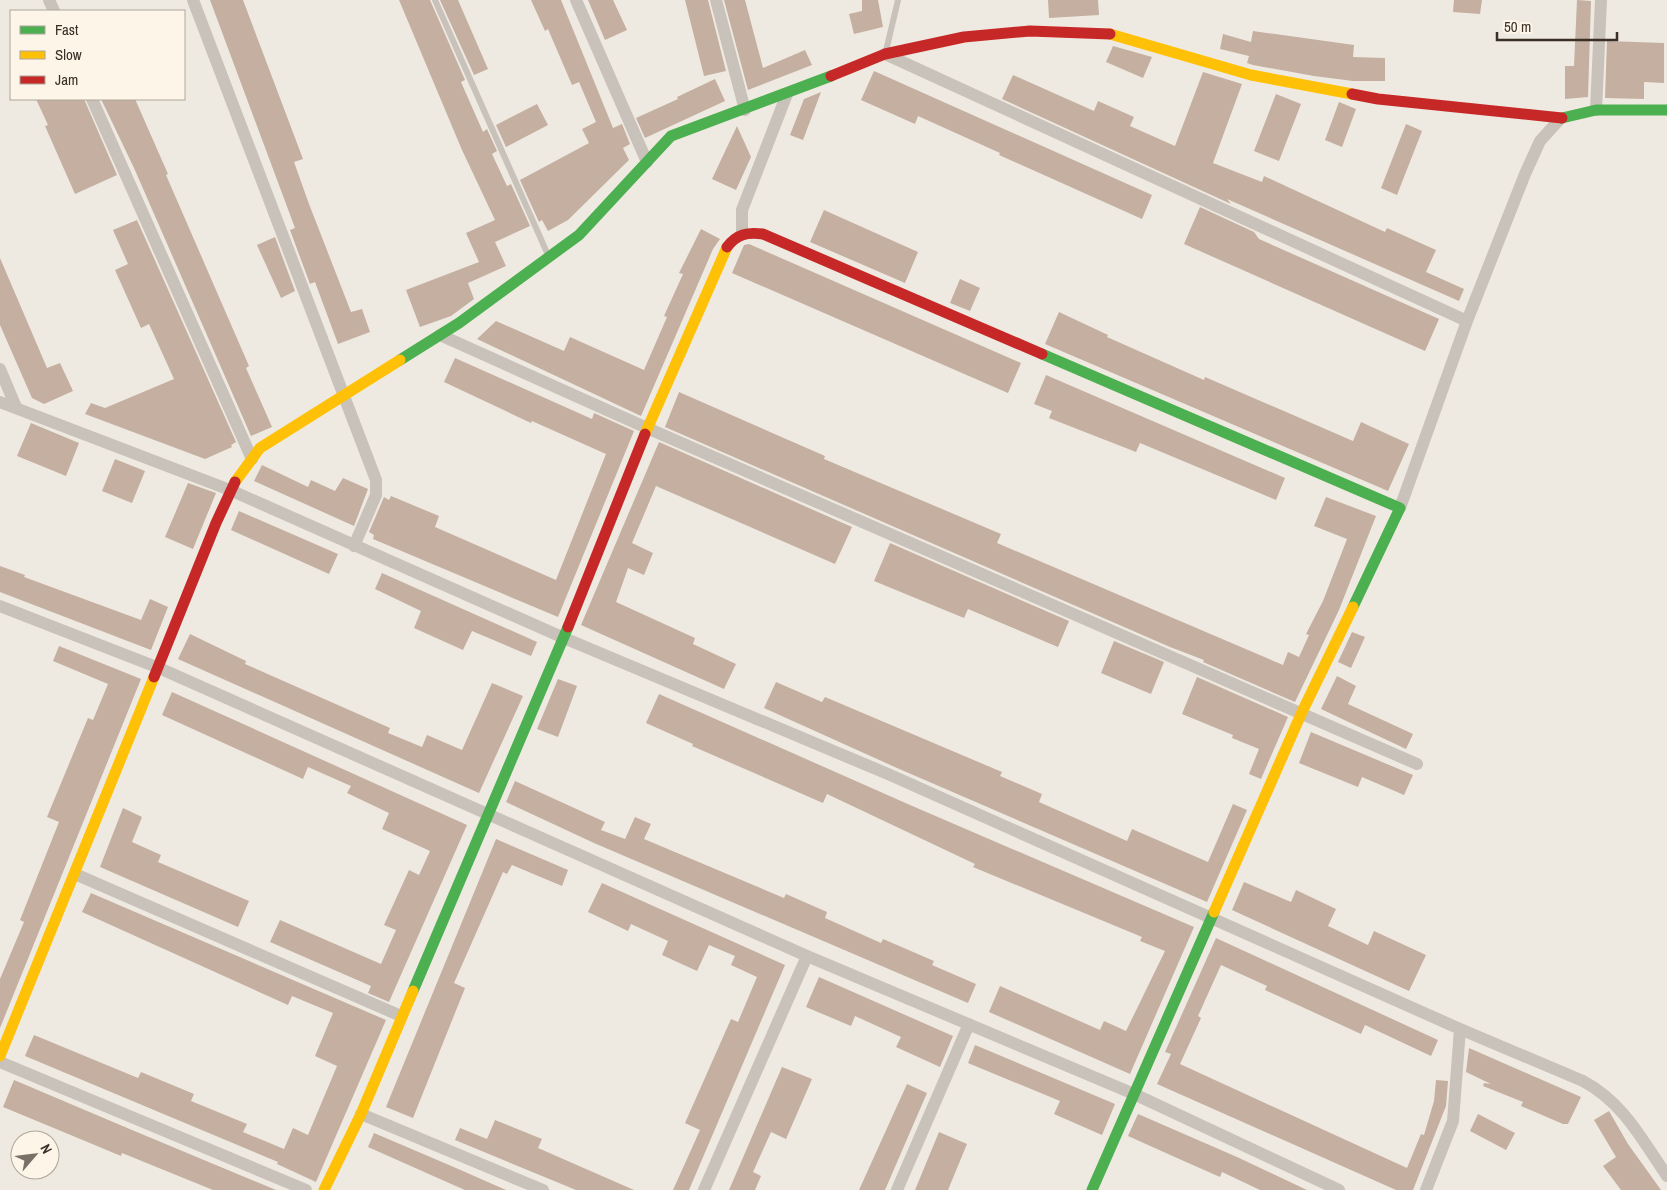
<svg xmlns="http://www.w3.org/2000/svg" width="1667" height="1190" font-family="'Archivo Narrow',sans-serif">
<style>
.building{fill:#c4afa1}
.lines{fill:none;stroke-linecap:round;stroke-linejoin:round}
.lane{stroke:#c8c2ba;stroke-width:6}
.street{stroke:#c8c2ba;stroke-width:12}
.fast{stroke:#4caf50;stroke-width:11}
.slow{stroke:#ffc107;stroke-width:11}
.jam{stroke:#c62828;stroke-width:11}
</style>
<rect width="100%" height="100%" fill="#efeae1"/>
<path class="building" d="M 210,0 L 243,0 L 303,159 L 294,162 L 309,204 L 351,312 L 362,309 L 370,332 L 338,344 L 315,282 L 310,284 L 290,230 L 295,228 Z
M 399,0 L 430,0 L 465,80 L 461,82 L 483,132 L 487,129 L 497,151 L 492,154 L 507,186 L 511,184 L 530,226 L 495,242 L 506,266 L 468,283 L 474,299 L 451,316 L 420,327 L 406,290 L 479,262 L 466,233 L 495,220 L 462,150 Z
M 440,0 L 458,0 L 488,69 L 474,75 Z
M 531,0 L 561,0 L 613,128 L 622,124 L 630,144 L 623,148 L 629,160 L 568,220 L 548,231 L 542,220 L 539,222 L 520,180 L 589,143 L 582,129 L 596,122 L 579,82 L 572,85 L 548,29 L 545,31 Z
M 588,0 L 613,0 L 627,30 L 605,40 Z
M 685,0 L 708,0 L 726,71 L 704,76 Z
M 724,0 L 745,0 L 763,68 L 805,50 L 812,65 L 748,90 Z
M 862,0 L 878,0 L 883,27 L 854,34 L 849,14 L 862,11 Z
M 1048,0 L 1098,0 L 1099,15 L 1049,18 Z
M 1454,0 L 1482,0 L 1480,14 L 1453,12 Z
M 1577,0 L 1591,1 L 1588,97 L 1565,99 L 1565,66 L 1574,66 Z
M 1253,31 L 1354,45 L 1353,57 L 1385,58 L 1385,81 L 1353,81 L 1314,76 L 1253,65 L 1247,63 L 1249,56 L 1220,49 L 1223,34 L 1251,42 Z
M 1607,41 L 1664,43 L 1664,83 L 1644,82 L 1644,99 L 1605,98 Z
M 1113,46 L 1152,57 L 1143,78 L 1106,62 Z
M 874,71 L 1152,195 L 1142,219 L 999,155 L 1000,153 L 918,116 L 915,124 L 861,100 Z
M 1203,72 L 1242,84 L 1213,163 L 1262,182 L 1264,176 L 1385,232 L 1387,228 L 1436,250 L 1426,272 L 1464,289 L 1459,301 L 1227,199 L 1231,204 L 1002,99 L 1013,75 L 1094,111 L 1098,101 L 1134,117 L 1130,126 L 1175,146 Z
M 715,79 L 725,101 L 645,138 L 636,118 L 678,99 L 677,97 Z
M 821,92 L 803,140 L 790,135 L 804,99 Z
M 1276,94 L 1301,104 L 1279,161 L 1254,151 Z
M 36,99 L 84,99 L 117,175 L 75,194 L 45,126 L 48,125 Z
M 101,99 L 135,99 L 168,174 L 166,175 L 249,366 L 246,368 L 272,427 L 251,436 L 134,168 Z
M 1339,102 L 1356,109 L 1342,147 L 1325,140 Z
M 537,104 L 548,125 L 506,147 L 496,125 Z
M 1406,124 L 1422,131 L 1397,195 L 1381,188 Z
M 737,126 L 751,157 L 736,190 L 712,179 Z
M 1200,207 L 1254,232 L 1259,239 L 1439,319 L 1425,351 L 1184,244 Z
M 824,210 L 918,252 L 905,283 L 810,242 Z
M 137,220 L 236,442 L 231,445 L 232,447 L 205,459 L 85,414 L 91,403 L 105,408 L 174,379 L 149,324 L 141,328 L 115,270 L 128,264 L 113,230 Z
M 701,229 L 720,239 L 713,249 L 641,416 L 477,339 L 496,321 L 564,351 L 570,337 L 644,370 L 667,317 L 664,316 L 683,274 L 679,273 Z
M 275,237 L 295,291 L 281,298 L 257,245 Z
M 749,244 L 1021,363 L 1008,393 L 732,273 L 744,245 Z
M 0,258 L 47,368 L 60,363 L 73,391 L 44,404 L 32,398 L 0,325 Z
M 960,279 L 980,288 L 970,311 L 950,303 Z
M 1059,312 L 1108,335 L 1107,337 L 1204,380 L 1205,377 L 1353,441 L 1361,422 L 1409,444 L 1388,491 L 1045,344 Z
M 455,358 L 592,419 L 594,413 L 634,431 L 558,617 L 373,539 L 374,535 L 369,532 L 384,497 L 389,500 L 391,496 L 439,516 L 435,527 L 556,580 L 606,454 L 532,421 L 531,423 L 444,382 Z
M 1046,375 L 1285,478 L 1276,500 L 1140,443 L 1136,452 L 1049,418 L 1052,411 L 1034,404 Z
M 679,392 L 825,456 L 824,459 L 1001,534 L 997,543 L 1283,665 L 1288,652 L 1299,657 L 1309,635 L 1306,634 L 1323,601 L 1347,539 L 1314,526 L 1326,497 L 1376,516 L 1339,610 L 1295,702 L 1203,662 L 1204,660 L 1170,647 L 665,427 Z
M 31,423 L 79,443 L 66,476 L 17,456 Z
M 659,442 L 852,527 L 835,564 L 656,486 L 632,543 L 653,553 L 644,575 L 628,568 L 616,602 L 695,638 L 693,644 L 736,664 L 724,689 L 581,625 Z
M 115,459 L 145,471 L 132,503 L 102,491 Z
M 262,465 L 308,487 L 311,480 L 335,491 L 343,478 L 368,489 L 354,526 L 254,481 Z
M 188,483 L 216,493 L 193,549 L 165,537 Z
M 239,511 L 338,554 L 329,574 L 231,530 Z
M 890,543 L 1069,621 L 1058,647 L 968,609 L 964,618 L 874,581 Z
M 0,566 L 25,575 L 24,577 L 141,620 L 150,599 L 168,607 L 151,650 L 0,592 Z
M 382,573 L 537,642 L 531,656 L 472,631 L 463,650 L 414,628 L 421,611 L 375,589 Z
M 1352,632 L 1365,637 L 1351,668 L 1338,662 Z
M 190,634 L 246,661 L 245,664 L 390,728 L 388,733 L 422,747 L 427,735 L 462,750 L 492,683 L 523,696 L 479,793 L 178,659 Z
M 1114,641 L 1164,662 L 1151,694 L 1101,673 Z
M 59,646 L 141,679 L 0,1028 L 0,979 L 24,922 L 20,920 L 59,822 L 47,817 L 88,718 L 93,720 L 108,684 L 53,661 Z
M 1337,676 L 1356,686 L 1348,704 L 1413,734 L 1406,749 L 1321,709 Z
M 1197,677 L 1288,717 L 1261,779 L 1249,774 L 1259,749 L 1232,738 L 1233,735 L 1182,714 Z
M 558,679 L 577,686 L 558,737 L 537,729 Z
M 776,682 L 822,702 L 825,697 L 1002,772 L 1000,776 L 1042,794 L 1039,802 L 1127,841 L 1132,829 L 1208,862 L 1233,804 L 1247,810 L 1207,902 L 897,768 L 764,708 Z
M 172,692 L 467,825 L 389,1002 L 368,993 L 371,986 L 270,942 L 280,920 L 381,964 L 396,930 L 384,925 L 409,870 L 419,875 L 430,851 L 382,829 L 389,813 L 347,793 L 351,786 L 308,767 L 303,779 L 162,715 Z
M 659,694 L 910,805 L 1194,927 L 1130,1074 L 989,1012 L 1000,986 L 1100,1030 L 1104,1021 L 1126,1031 L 1165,951 L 1140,941 L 1142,937 L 973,867 L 975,864 L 827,794 L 823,803 L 692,746 L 693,744 L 646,723 Z
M 1311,732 L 1413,775 L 1404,795 L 1362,777 L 1358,787 L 1299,763 Z
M 515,781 L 605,822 L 601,830 L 625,839 L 635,817 L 651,824 L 644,839 L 784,898 L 786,894 L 827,912 L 825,918 L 881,943 L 883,939 L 934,961 L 932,965 L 976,984 L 968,1003 L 594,843 L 506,802 Z
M 123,808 L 142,817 L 132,842 L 161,855 L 158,862 L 249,901 L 238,927 L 100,867 Z
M 496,839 L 568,870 L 562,886 L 512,865 L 507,874 L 503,872 L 454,983 L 465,988 L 413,1118 L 386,1107 Z
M 1244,882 L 1291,902 L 1296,890 L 1336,909 L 1328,926 L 1368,945 L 1374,931 L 1426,955 L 1409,991 L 1232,910 Z
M 602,883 L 785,965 L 689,1190 L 673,1190 L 700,1130 L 685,1123 L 731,1019 L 738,1022 L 757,977 L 731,965 L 735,956 L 709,945 L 697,971 L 662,955 L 668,941 L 631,924 L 628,931 L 588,912 Z
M 91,893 L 386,1020 L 316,1182 L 277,1164 L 278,1162 L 25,1056 L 34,1035 L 138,1078 L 141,1072 L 194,1094 L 191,1101 L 247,1124 L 243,1132 L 284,1149 L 293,1128 L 308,1135 L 337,1066 L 315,1056 L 333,1013 L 292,996 L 288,1005 L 82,912 Z
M 1216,938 L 1438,1040 L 1431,1056 L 1365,1025 L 1361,1034 L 1265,990 L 1267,986 L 1221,965 L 1198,1016 L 1201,1018 L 1180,1064 L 1407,1168 L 1421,1134 L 1424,1135 L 1434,1101 L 1436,1080 L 1448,1081 L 1446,1106 L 1413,1190 L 1396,1190 L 1157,1084 L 1171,1054 L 1165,1052 Z
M 819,977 L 953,1036 L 940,1067 L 896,1047 L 901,1037 L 855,1016 L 851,1026 L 806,1007 Z
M 975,1045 L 1115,1104 L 1102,1135 L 1054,1114 L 1060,1101 L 968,1063 Z
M 1469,1048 L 1581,1097 L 1568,1124 L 1563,1124 L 1521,1106 L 1523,1102 L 1483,1086 L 1484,1083 L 1491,1084 L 1466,1072 Z
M 782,1067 L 812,1079 L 786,1139 L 771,1132 L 753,1172 L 761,1176 L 755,1190 L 729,1190 Z
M 14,1080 L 132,1130 L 276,1190 L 213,1190 L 122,1153 L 121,1156 L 61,1131 L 3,1107 Z
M 907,1084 L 927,1093 L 885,1190 L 859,1190 Z
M 1609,1111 L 1628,1144 L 1661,1190 L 1621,1190 L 1603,1166 L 1616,1157 L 1594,1120 Z
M 1138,1114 L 1237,1157 L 1307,1190 L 1260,1190 L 1222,1172 L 1220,1177 L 1177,1158 L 1128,1136 Z
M 1478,1114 L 1515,1133 L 1506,1150 L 1470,1131 Z
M 495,1120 L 542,1139 L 538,1148 L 634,1190 L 576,1190 L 455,1140 L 460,1128 L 487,1139 Z
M 939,1132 L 967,1144 L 948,1190 L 915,1190 Z
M 374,1133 L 456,1168 L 506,1190 L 465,1190 L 449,1183 L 368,1147 Z"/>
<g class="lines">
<path class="lane" d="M 435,0 L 548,255
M 886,51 L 898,0"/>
<path class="street" d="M 49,0 L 54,11
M 193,0 L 376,480 L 376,495 L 354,546
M 576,0 L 647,162
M 716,0 L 745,110
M 885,54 L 1467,321
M 92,99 L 252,459
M 1596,110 L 1601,0
M 742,234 L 742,210 L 787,94
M 440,335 L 647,428 L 1417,764
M 0,369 L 16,407
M 0,402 L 230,490 L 564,638 L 888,774 L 1460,1029 L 1583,1081 C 1624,1103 1642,1140 1667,1176
M 1400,508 L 1467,321 L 1525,174 L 1540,141 L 1560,119
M 0,606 L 159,668 L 807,956 L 1134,1094 L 1339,1190
M 75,874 L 401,1016
M 0,1062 L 306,1190
M 361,1114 L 543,1190
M 704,1190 L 807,956
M 897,1190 L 969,1024
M 1426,1190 L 1453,1121 L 1460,1029"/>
<path class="fast" d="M 1562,118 L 1596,110 L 1667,110
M 1042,354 L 1400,508 L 1353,607
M 400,360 L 459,323 L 579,235 L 671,136 L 831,76
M 413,991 L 568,627
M 1092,1190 L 1214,912"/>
<path class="slow" d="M 1110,34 L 1251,75 L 1352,94
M 645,434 L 727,247
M 235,482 L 260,448 L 400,360
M 1214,912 L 1302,712 L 1353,607
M 0,1056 L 154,677
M 324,1190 L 361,1114 L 413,991"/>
<path class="jam" d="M 831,76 L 885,54 L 964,37 L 1030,31 L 1110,34
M 1352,94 L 1378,99 L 1562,118
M 727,247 C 737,234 747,232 763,234 L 1042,354
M 568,627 L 645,434
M 154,677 L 216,523 L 235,482"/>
</g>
<rect x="10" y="10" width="175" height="90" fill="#fcf5e8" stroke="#aea69b"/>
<rect x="20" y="26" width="25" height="8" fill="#4caf50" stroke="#aea69b"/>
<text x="55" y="35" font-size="15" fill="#3a2f27">Fast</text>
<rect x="20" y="51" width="25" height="8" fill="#ffc107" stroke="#aea69b"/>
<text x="55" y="60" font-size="15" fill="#3a2f27">Slow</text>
<rect x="20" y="76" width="25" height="8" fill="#c62828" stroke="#aea69b"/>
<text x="55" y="85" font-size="15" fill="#3a2f27">Jam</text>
<g transform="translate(35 1155) rotate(62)"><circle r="24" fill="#fcf5e8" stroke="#aea69b"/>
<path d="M0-4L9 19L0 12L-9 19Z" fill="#797068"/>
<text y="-8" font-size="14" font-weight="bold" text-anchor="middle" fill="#3a2f27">N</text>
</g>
<path d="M1497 32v8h120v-8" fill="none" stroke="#3a2f27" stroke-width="2.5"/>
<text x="1504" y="32" font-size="15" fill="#3a2f27" stroke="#fcf5e8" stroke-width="4" paint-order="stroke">50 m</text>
</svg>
